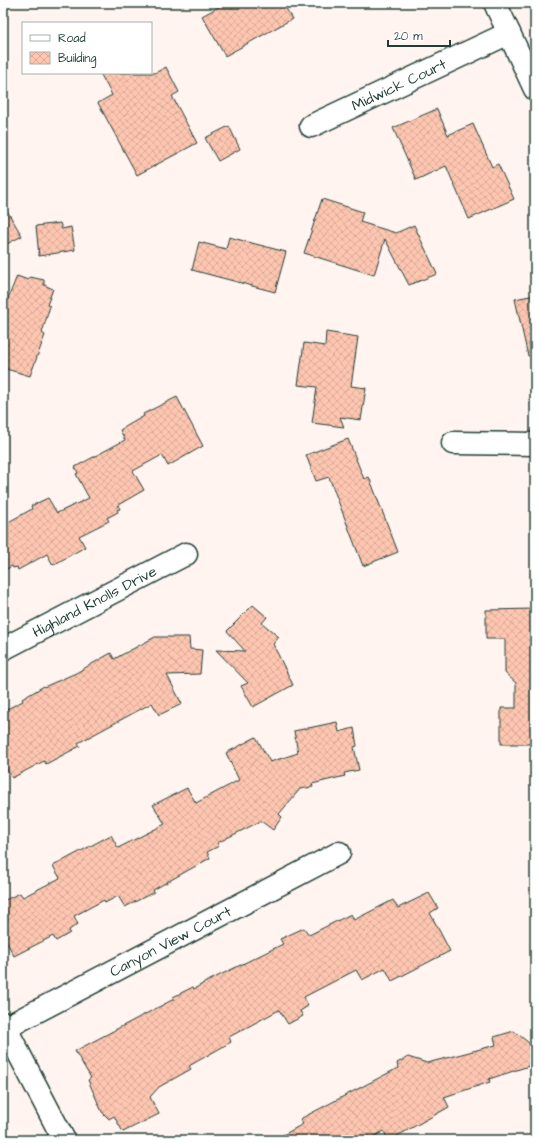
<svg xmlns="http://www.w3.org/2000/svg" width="538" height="1143" font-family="'Architects Daughter',sans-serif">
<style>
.building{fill:url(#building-cross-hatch);stroke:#1f3d34}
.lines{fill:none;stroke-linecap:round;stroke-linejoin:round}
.minor-casing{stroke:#1f3d34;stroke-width:25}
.minor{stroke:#fff;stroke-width:22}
.labels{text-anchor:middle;stroke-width:3.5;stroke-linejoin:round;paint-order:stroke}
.street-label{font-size:15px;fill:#1f3d34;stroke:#fff}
</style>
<defs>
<pattern id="building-cross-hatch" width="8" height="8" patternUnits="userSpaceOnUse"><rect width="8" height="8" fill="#fec6b1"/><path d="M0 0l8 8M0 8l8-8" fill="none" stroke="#d9ab99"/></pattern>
</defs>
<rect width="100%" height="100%" fill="#fff4ef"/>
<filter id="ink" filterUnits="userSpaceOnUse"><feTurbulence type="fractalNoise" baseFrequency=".025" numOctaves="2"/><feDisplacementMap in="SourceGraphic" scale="8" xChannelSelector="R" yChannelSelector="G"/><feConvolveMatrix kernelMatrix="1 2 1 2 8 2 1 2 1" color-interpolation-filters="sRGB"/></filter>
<g filter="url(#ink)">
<path class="building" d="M 226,3 L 283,3 L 292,19 L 225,56 L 202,16 Z
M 166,67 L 179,92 L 172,96 L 197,143 L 137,175 L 98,103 L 112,95 L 100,73 L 155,73 Z
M 437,109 L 448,135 L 473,124 L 492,167 L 498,164 L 514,199 L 469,219 L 446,166 L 416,180 L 393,128 Z
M 229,126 L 240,149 L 218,161 L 205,138 Z
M 322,199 L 363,212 L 360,222 L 396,233 L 414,225 L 437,274 L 409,285 L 385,239 L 374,275 L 304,253 Z
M 3,204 L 22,236 L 3,246 Z
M 60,223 L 62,229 L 71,227 L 75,250 L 39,256 L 36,226 Z
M 229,237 L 286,252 L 275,292 L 192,270 L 199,242 L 226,249 Z
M 17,276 L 28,280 L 30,277 L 44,280 L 44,285 L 53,289 L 47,305 L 50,306 L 42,333 L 45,335 L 30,376 L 3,368 L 3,311 Z
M 535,295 L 535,355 L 528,356 L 515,299 Z
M 326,332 L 358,337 L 351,386 L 366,388 L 361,420 L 340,417 L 344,427 L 312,423 L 317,387 L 298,385 L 304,343 L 325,346 Z
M 177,397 L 203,446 L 168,466 L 162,455 L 133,471 L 144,490 L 118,505 L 120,509 L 117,510 L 118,512 L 107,518 L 109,521 L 79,536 L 85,547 L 53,565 L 47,554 L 18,570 L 17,567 L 13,568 L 12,566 L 3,571 L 3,525 L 32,509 L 31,506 L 48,498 L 57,513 L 89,498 L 76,474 L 78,473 L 75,467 L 125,440 L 120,430 L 144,416 L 143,414 Z
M 348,439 L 364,479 L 369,477 L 398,552 L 363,566 L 329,477 L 316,481 L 306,455 Z
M 253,605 L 267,617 L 262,623 L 279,637 L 273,644 L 293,685 L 253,707 L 241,686 L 248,683 L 216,650 L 245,651 L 227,631 Z
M 535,609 L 535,744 L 501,744 L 501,708 L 516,708 L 516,683 L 505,673 L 505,639 L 486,639 L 486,610 Z
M 155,637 L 189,637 L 190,649 L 202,650 L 200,674 L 167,675 L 182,704 L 159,715 L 152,703 L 78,743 L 80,746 L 46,764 L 44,761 L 12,778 L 3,762 L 3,711 L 23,701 L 22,699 L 44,686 L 44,687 L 76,673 L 111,653 L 114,659 Z
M 337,722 L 339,732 L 354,728 L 357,746 L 354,747 L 359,770 L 344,773 L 345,776 L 312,784 L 313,787 L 300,789 L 279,814 L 282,817 L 273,830 L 261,821 L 217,843 L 219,846 L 207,852 L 210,858 L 153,890 L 154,892 L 125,907 L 118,896 L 105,903 L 104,900 L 74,916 L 78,924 L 69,930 L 70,933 L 56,941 L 53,936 L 14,956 L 3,935 L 3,901 L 20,893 L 23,897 L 60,878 L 53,866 L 111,835 L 118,848 L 165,824 L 153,805 L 187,788 L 196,803 L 239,780 L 226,753 L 256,737 L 270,762 L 298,753 L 294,731 Z
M 429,893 L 438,908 L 430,913 L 450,951 L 392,981 L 385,968 L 362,980 L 356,970 L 304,997 L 308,1006 L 300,1011 L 303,1016 L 288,1024 L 279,1010 L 229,1037 L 231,1042 L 189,1066 L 191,1069 L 159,1087 L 150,1097 L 159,1114 L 123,1132 L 114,1116 L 109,1119 L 102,1112 L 88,1080 L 91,1078 L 75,1051 L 174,999 L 173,997 L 193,987 L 194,989 L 204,983 L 283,944 L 280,939 L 304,928 L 309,935 L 351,914 L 354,920 L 393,900 L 398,908 Z
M 514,1031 L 529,1043 L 535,1064 L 489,1079 L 490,1082 L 444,1097 L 449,1107 L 390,1140 L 388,1140 L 384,1131 L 368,1140 L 274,1140 L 303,1124 L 300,1119 L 398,1068 L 397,1063 L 408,1057 L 427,1063 L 496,1045 L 494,1037 Z"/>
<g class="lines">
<defs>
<g id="minor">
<path d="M 495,3 L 535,89"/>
<path id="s1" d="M 311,126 L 509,33"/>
<path d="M 453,443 L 535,444"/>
<path id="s2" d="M 3,649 L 186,554"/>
<path d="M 3,1023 L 64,1140"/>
<path id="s3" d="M 3,1029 L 339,853"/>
</g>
</defs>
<use href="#minor" class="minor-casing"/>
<use href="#minor" class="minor"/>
</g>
</g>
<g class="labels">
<g class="street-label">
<text dy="5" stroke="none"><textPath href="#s1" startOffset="97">Midwick Court</textPath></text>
<text dy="5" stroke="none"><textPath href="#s2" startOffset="103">Highland Knolls Drive</textPath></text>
<text dy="5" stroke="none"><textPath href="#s3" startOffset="189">Canyon View Court</textPath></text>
</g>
</g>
<rect width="538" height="1143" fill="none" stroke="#fff" stroke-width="16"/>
<rect x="8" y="8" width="522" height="1127" fill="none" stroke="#1f3d34" stroke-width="1.5" filter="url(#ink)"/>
<rect x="22" y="22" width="130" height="52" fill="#ffffff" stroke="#a5b1ae"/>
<rect x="30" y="35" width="20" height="6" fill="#ffffff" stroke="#a5b1ae"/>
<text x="58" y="42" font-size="12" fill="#1f3d34">Road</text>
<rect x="30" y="52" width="20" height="12" fill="url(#building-cross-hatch)" stroke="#a5b1ae"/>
<text x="58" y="62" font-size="12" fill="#1f3d34">Building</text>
<path d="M388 40v6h62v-6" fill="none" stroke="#1f3d34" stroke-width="2"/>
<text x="394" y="40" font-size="12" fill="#1f3d34" stroke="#ffffff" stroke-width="3" paint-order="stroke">20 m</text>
</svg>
